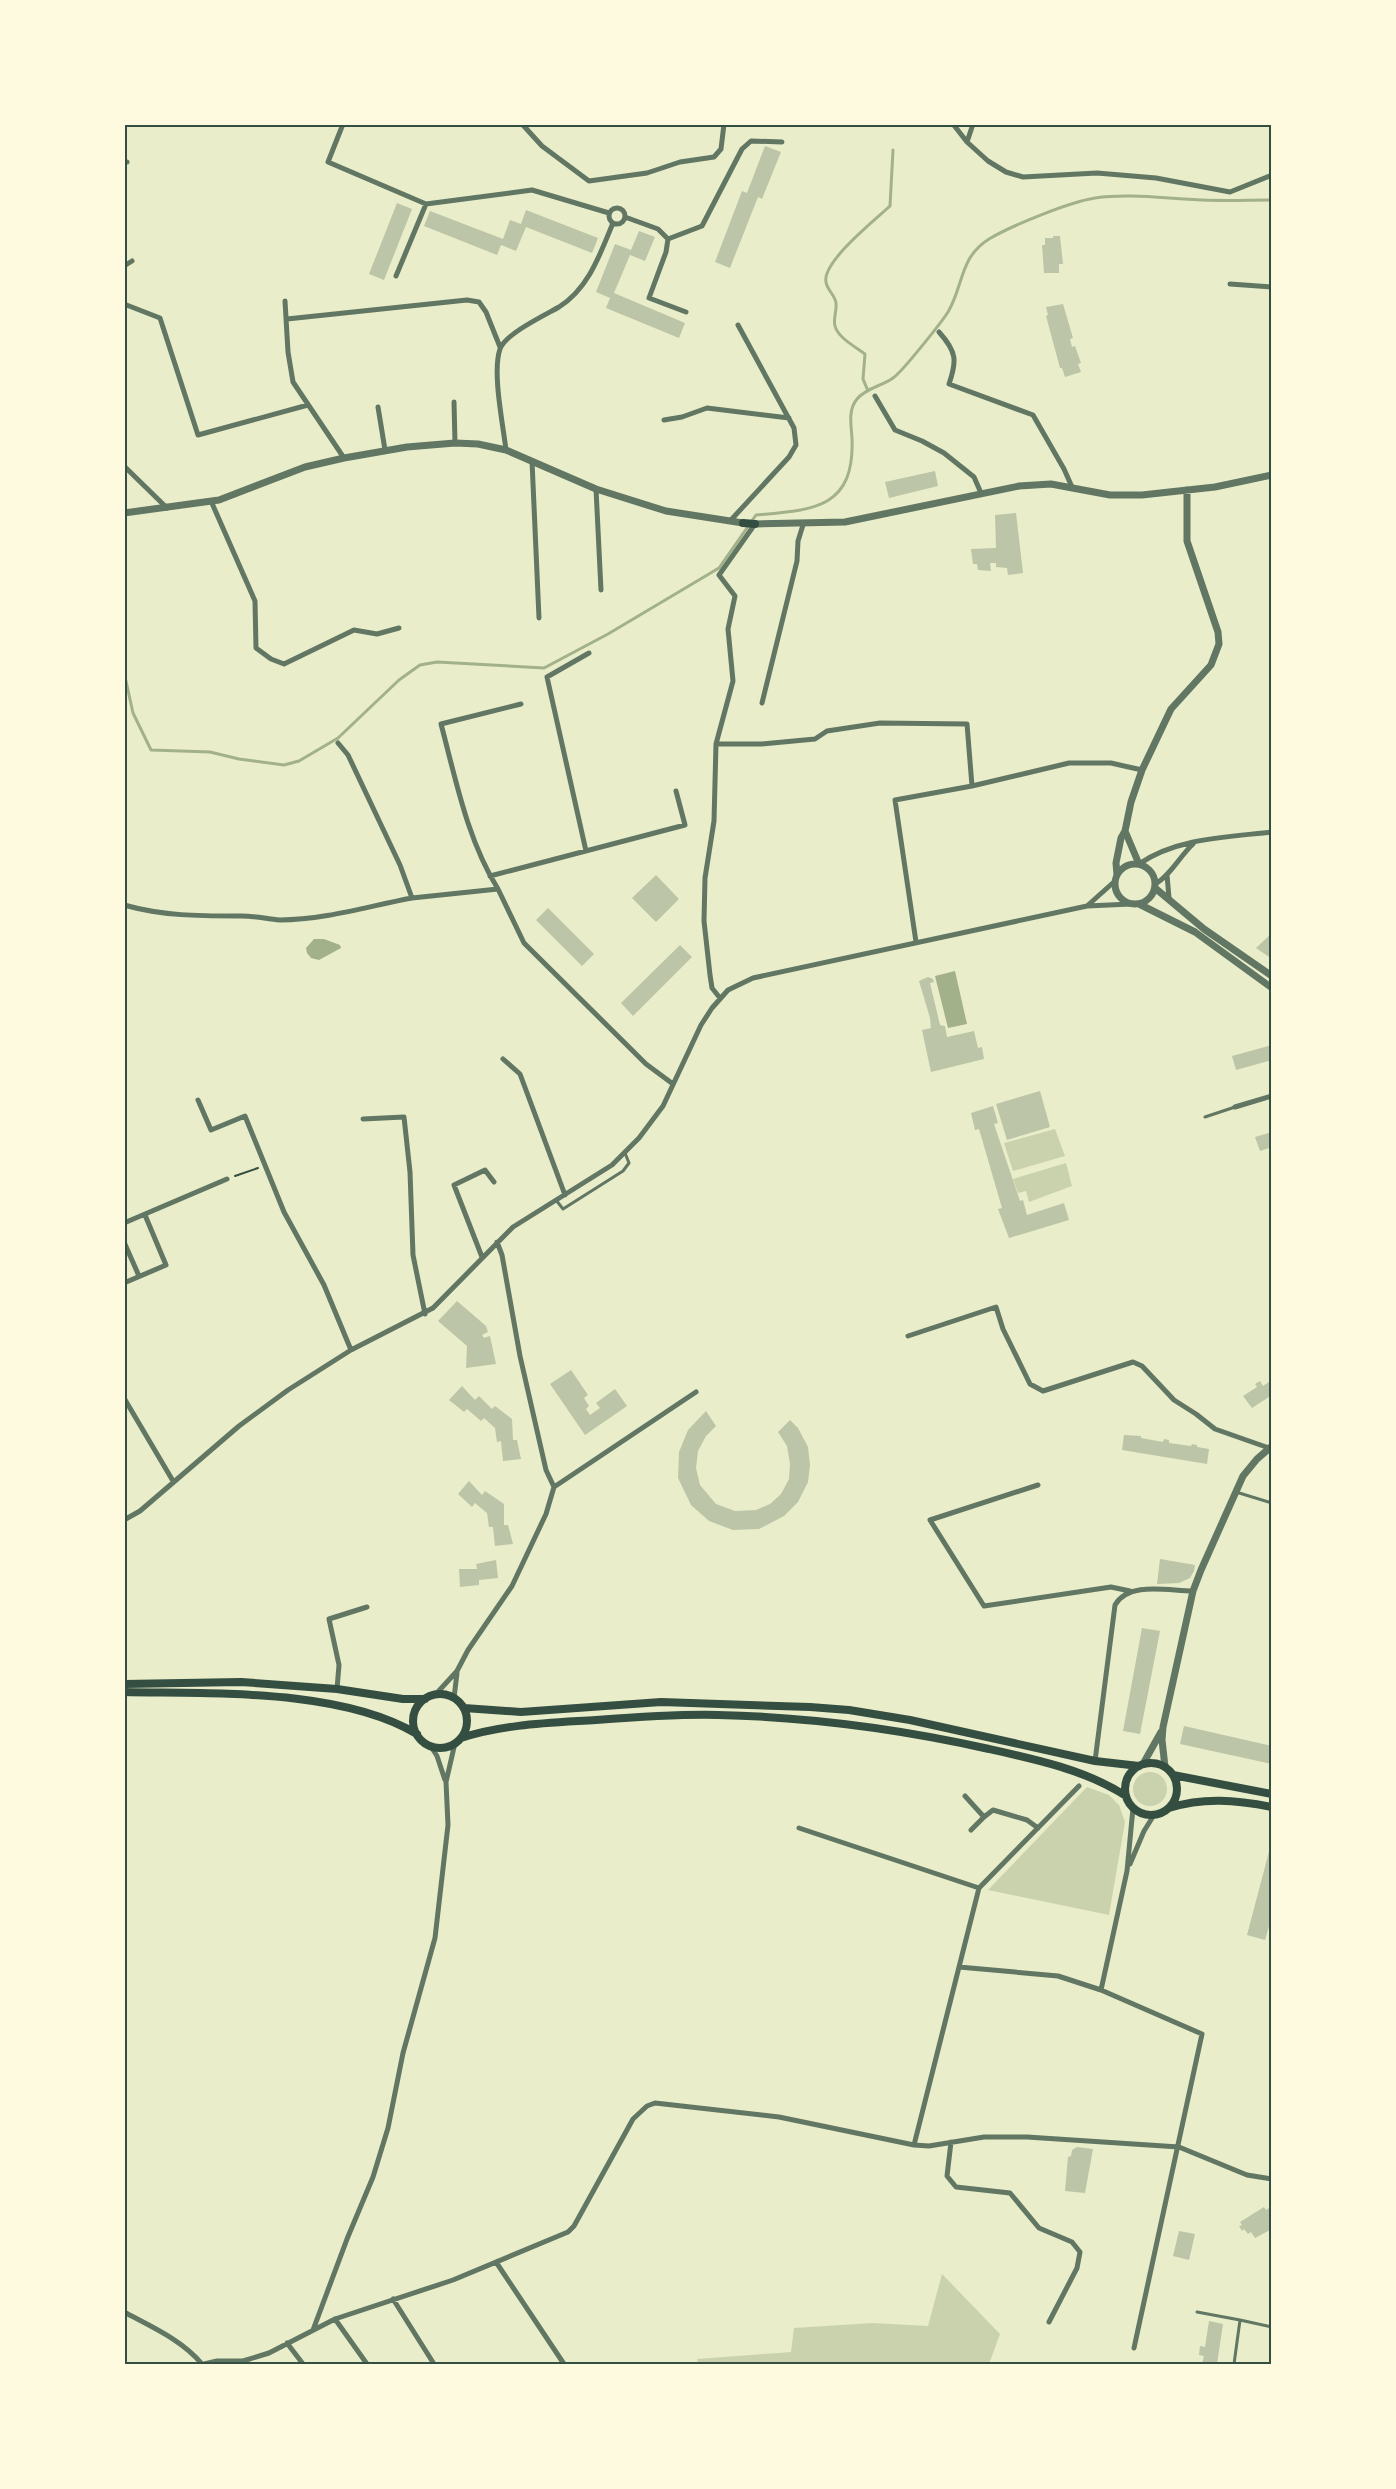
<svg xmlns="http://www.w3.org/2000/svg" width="1396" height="2489" font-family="Arial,sans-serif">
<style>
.green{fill:#cad2ad}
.water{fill:#a3b18a}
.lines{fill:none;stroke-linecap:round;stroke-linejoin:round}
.stream{stroke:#a3b18a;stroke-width:3}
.building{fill:#bcc5a7}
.path{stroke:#344e41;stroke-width:2}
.service{stroke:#617663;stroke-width:3}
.minor{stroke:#617663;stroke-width:5}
.tertiary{stroke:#617663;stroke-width:7}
.secondary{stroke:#344e41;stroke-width:8}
.neatline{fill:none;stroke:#344e41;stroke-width:2}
</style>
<rect width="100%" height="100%" fill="#e9edc9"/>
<path class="green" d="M 1055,1129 L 1065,1156 L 1013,1171 L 1004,1143 Z
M 1066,1163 L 1072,1186 L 1029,1202 L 1026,1191 L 1018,1193 L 1013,1179 Z
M1133 1789a17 17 0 1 1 34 0a17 17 0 1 1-34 0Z
M 1087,1787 L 1109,1795 L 1119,1805 L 1125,1822 L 1109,1915 L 988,1890 Z
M 942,2274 L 1000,2334 L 989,2364 L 698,2364 L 697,2359 L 791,2352 L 794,2328 L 873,2323 L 928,2326 Z"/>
<path class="water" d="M 314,939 L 324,939 L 340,945 L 341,948 L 319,960 L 311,958 L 307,953 L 306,948 Z
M 955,971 L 967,1024 L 948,1028 L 935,976 Z"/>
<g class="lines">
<path class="stream" d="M 868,391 L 863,379 L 865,354 C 856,347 838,338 835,326 C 833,319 837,310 836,303 C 835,295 827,290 826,282 C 822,262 875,220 890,206 L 893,150
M 124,672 L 133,713 L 151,750 L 210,752 L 239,759 L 284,765 L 299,761 L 338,738 L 399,680 L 420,665 L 437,662 L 544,668 L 608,634 L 719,568 L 756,515 C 813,510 855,509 852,438 C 851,424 848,410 857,399 C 866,388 882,386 893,378 C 902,372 941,323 948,312 C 964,285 959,258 989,239 C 1011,226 1069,202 1095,198 C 1131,193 1167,199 1203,200 C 1226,201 1249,200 1272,200"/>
</g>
<path class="building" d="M 765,146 L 781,152 L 762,199 L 758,197 L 730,268 L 715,262 L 742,191 L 747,193 Z
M 397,203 L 412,209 L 384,280 L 369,274 Z
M 526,210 L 598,238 L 592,253 L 526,227 L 516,251 L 501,245 L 497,255 L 424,226 L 430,211 L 503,239 L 510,220 L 521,224 Z
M 639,231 L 655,237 L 645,261 L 630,255 L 614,293 L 685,323 L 679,338 L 606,308 L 610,298 L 596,292 L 615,244 L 631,250 Z
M 1053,236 L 1060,236 L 1063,264 L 1059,264 L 1059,273 L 1044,273 L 1042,245 L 1045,245 L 1045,238 L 1053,238 Z
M 1063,304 L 1073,338 L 1070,339 L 1072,347 L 1075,346 L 1081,363 L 1078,364 L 1081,372 L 1065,377 L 1062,368 L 1060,368 L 1046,316 L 1048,315 L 1046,307 Z
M 935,471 L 938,486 L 889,498 L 885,482 Z
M 1016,513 L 1023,573 L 1008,575 L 1007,568 L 996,567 L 996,563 L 990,563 L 991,571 L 978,570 L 977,564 L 973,564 L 971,549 L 996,548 L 995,515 Z
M 656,875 L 679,899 L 656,922 L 632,898 Z
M 548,908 L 594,954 L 582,966 L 536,920 Z
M 1272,933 L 1272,959 L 1256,948 Z
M 680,945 L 692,957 L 633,1016 L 621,1003 Z
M 928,977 L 933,979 L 934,982 L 930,983 L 940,1025 L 945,1026 L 947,1037 L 974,1031 L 978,1048 L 982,1047 L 984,1059 L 931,1072 L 922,1030 L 931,1028 L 930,1018 L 919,981 Z
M 1272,1045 L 1272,1060 L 1236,1070 L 1232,1056 Z
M 1040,1091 L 1050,1127 L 1007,1140 L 996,1104 Z
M 993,1106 L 998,1123 L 994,1124 L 1020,1201 L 1023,1200 L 1027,1215 L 1064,1203 L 1069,1220 L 1009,1238 L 998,1209 L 1002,1208 L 979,1129 L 975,1130 L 971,1113 Z
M 1272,1132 L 1272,1147 L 1260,1151 L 1255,1137 Z
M 457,1301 L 486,1326 L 488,1332 L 482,1335 L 484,1338 L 490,1336 L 496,1364 L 466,1368 L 467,1346 L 438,1321 Z
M 571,1370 L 588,1395 L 584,1398 L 589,1406 L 586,1409 L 590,1415 L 600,1408 L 596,1403 L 615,1389 L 627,1406 L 585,1435 L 550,1384 Z
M 1272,1380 L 1272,1395 L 1252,1408 L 1243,1396 L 1257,1387 L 1255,1384 L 1260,1381 L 1263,1386 Z
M 462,1386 L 475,1400 L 479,1396 L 492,1409 L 495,1406 L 512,1419 L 513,1440 L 517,1440 L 521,1459 L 503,1461 L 501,1441 L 497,1442 L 495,1428 L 484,1418 L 481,1421 L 467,1409 L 464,1412 L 449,1400 Z
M 706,1411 L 716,1426 L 706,1436 L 698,1451 L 696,1468 L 700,1485 L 716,1504 L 735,1511 L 756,1510 L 770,1504 L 781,1494 L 789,1479 L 790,1464 L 787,1446 L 778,1432 L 790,1420 L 798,1428 L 808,1447 L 810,1465 L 808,1482 L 798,1502 L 784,1516 L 759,1529 L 733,1530 L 709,1521 L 691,1505 L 678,1478 L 679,1452 L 688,1430 Z
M 1124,1435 L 1141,1436 L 1141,1438 L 1163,1442 L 1164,1439 L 1169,1440 L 1169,1443 L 1191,1446 L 1192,1444 L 1197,1445 L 1197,1447 L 1209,1449 L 1207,1464 L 1122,1450 Z
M 469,1481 L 482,1495 L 485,1491 L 504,1504 L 504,1525 L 508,1525 L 513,1544 L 495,1546 L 493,1527 L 489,1527 L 487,1513 L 475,1503 L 472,1507 L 458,1494 Z
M 1160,1559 L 1195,1565 L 1194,1571 L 1190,1578 L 1179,1583 L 1157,1584 Z
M 496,1560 L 498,1578 L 479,1580 L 479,1585 L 460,1587 L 459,1569 L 477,1569 L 476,1564 Z
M 1142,1628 L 1160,1631 L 1140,1734 L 1123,1731 Z
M 1184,1726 L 1272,1746 L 1272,1764 L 1180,1744 Z
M 1271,1844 L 1272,1916 L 1265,1940 L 1247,1935 Z
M 1077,2147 L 1093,2149 L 1085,2193 L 1065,2191 L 1068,2157 L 1071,2156 L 1072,2150 Z
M 1264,2207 L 1266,2210 L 1269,2208 L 1272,2212 L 1269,2214 L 1272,2219 L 1269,2222 L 1272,2229 L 1255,2238 L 1251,2232 L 1248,2234 L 1244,2229 L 1242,2231 L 1239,2226 L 1242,2225 L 1240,2222 Z
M 1179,2231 L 1195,2234 L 1189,2260 L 1173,2256 Z
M 1209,2321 L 1223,2324 L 1217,2364 L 1202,2364 L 1204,2356 L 1199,2355 L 1200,2346 L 1205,2347 Z"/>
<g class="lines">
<path class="path" d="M 235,1176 L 258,1168"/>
<path class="service" d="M 1205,1117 L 1235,1107
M 556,1200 L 563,1209 L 623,1171 L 629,1163 L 625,1153
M 1236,1492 L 1272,1503
M 1197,2312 L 1240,2320 L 1234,2364
M 1240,2320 L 1272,2327"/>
<path class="minor" d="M 343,124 L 328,162 L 426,204
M 522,124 L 542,146 L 589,181 L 647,173 L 680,162 L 714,157 L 721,149 L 724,124
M 953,124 L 967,142 L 988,161 L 1006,172 L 1023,177 L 1097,173 L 1156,178 L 1230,192 L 1272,175
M 967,142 L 973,124
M 124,162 L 127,162
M609 216a8 8 0 1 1 16 0a8 8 0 1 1-16 0Z
M 625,217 L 658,229 L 668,239 L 666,252 L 649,298 L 686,312
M 668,239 L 702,226 L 742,149 L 751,141 L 782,142
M 124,266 L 132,261
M 396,276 L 426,204 L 532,190 L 609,213
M 1230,284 L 1272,287
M 285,301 L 288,352 L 293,382 L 344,458
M 124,304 L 160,318 L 198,435 L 308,405
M 287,319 L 467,300 L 479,302 L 486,312 L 500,347
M 939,332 C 957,352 957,361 949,384 L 1033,415 L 1064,469 L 1072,487
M 875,396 L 895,430 L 922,441 L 944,453 L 974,477 L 981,493
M 454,402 L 455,443
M 378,407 L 385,450
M 664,420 L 682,417 L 707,408 L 789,418
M 506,450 C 503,424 492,372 500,349 C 505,334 545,315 559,307 C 589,288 600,254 613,223
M 532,461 L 539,618
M 124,466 L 167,508
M 596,489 L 601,590
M 211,501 L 255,601 L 256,648 L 271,659 L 284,664 L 354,630 L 377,634 L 399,628
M 730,521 L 789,457 L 796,445 L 794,428 L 738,325
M 762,703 L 797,561 L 798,541 L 803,525
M 338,743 L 348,755 L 400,865 L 412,898 L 498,889 L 524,943 L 646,1064 L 673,1084
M 716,744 L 761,744 L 815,739 L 827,731 L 880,723 L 967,724 L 972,786
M 586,851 L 547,677 L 589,653
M 1139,864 C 1176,838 1228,837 1272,832
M 1167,875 L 1169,898
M 490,876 L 685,825 L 676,791
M 1155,884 C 1169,877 1180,856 1193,844
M 498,889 C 467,839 456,780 441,724 L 521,704
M 124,905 C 163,916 199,916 238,916 C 252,915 266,919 280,920 C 324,920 369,906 412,898
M 1087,906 L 1115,881
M 916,942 L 895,800 L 972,786 L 1069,763 L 1111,763 L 1142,770
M 720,998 L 712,988 L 710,975 L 704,921 L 705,878 L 714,821 L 716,744 L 733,681 L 728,629 L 735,596 L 719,575 L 755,524
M 503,1059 L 520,1074 L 565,1195
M 198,1100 L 211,1130 L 245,1116 L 284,1212 L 324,1285 L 351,1350
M 1235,1107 L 1272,1096
M 363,1119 L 404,1117 L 410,1172 L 413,1255 L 425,1314
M 124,1223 L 227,1179
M 124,1242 L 139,1276
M 482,1257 L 454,1185 L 485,1170 L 494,1182
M 124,1283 L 166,1265 L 145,1215
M 908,1336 L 996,1307 L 1003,1329 L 1030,1384 L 1043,1391 L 1133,1362 L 1142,1366 L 1174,1400 L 1196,1414 L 1215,1429 L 1269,1448
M 124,1398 L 173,1481
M 1038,1485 L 930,1520 L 984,1606 L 1111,1587 L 1130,1591
M 554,1487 L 696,1392
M 124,1520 L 140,1511 L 239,1426 L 288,1390 L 351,1350 L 433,1308 L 513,1227 L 612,1165 L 639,1138 L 663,1106 L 701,1025 L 712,1008 L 728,990 L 753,978 L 1087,906 L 1131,904
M 337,1689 L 339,1665 L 329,1619 L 367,1607
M 436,1694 L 457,1671 L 468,1650 L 512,1586 L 546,1514 L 554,1487 L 546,1470 L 520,1356 L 502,1255 L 497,1242
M 454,1698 L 457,1673
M 430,1745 L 437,1756 L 445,1780
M 1095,1761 L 1115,1605 C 1129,1581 1168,1591 1193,1591
M 965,1796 L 984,1817 L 993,1810 L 1027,1820 L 1038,1828
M 799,1828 L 979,1888
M 971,1830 L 984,1817
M 1130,1864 L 1144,1831 L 1154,1815
M 959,1967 L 1058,1976 L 1101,1990 L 1202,2034 L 1134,2348
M 1101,1990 L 1127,1871 L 1133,1808
M 951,2142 L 947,2176 L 956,2187 L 1010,2193 L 1039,2228 L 1072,2242 L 1080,2252 L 1077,2268 L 1049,2322
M 914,2145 L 979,1888 L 1079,1786
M 496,2262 L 564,2364
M 393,2299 L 434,2364
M 124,2312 C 152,2327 182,2340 202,2364
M 335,2319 L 367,2364
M 313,2330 L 347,2239 L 373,2177 L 388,2128 L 403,2053 L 435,1938 L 448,1825 L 446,1782 L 455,1743
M 287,2343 L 303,2364
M 204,2364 L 217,2361 L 243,2361 L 269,2353 L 335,2319 L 453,2280 L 568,2232 L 574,2226 L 633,2119 L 647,2106 L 655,2103 L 779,2117 L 914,2145 L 929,2146 L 984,2137 L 1027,2137 L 1179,2147 L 1247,2175 L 1272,2179"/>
<path class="tertiary" d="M 124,513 L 219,500 L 305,467 L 344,458 L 407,447 L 455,443 L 478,444 L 506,450 L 596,489 L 666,511 L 743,523
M 755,524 L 845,522 L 1019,486 L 1051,484 L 1110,495 L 1142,495 L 1215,487 L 1272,475
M 1125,831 L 1139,864
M1115 884a20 20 0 1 1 40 0a20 20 0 1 1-40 0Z
M 1117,875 L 1116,863 L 1121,838 L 1125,831 L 1131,802 L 1142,770 L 1171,709 L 1211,665 L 1219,644 L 1218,632 L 1187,541 L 1187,490
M 1155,888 L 1204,929 L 1272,976
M 1139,904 L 1195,932 L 1272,988
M 1143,1764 L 1161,1732
M 1165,1767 L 1162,1740 L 1163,1727 L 1193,1591 L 1201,1570 L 1243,1476 L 1257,1459 L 1272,1446"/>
<path class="secondary" d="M 743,523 L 755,524
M 124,1684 L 241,1682 L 337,1689 L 403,1699 L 425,1699
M 124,1692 C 212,1694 340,1688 417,1734
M413 1721a27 27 0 1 1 54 0a27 27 0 1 1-54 0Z
M 464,1708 L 521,1712 L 661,1702 L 810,1707 L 849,1710 L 910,1720 L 1095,1761 L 1139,1766
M 461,1738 C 504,1724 550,1723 596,1720 C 636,1717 678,1714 718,1715 C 810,1717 900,1729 989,1749 C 1035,1759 1086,1770 1126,1796
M1125 1789a26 26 0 1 1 52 0a26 26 0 1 1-52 0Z
M 1173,1775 L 1272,1794
M 1169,1808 C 1204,1797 1236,1800 1272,1807"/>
</g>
<rect width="1396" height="2489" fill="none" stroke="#fefae0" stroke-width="252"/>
<rect x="126" y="126" width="1144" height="2237" class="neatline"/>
</svg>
